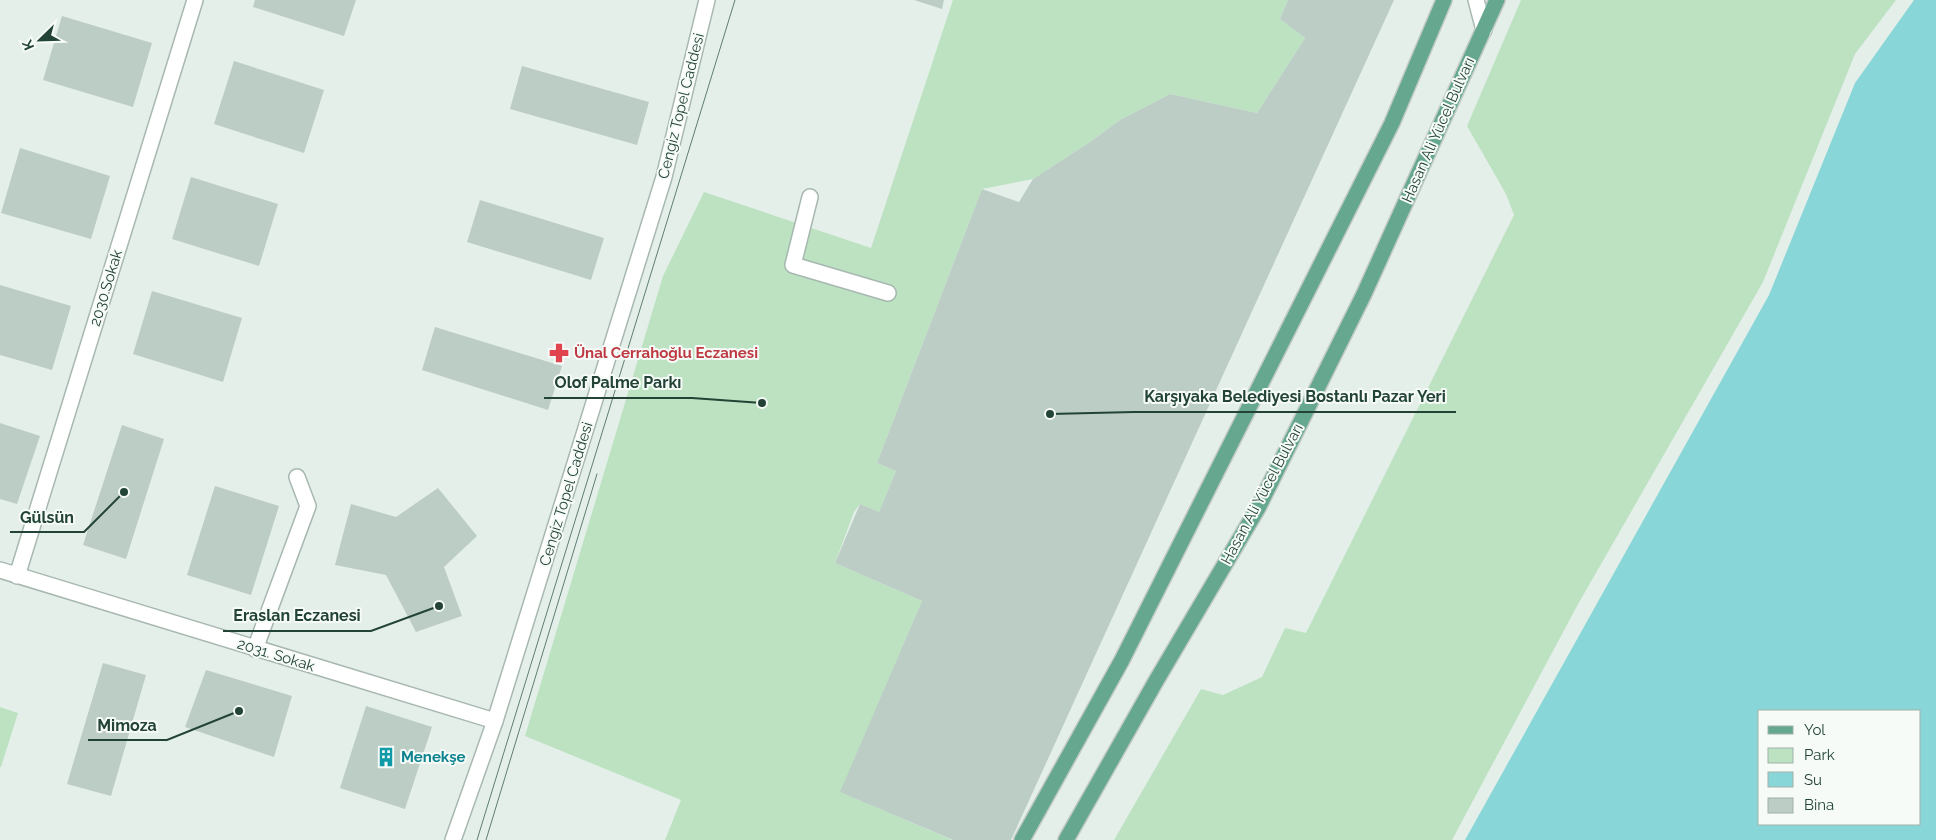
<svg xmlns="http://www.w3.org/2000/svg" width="1936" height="840" font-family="Raleway,sans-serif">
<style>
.green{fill:#bce2c2}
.water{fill:#89d6d8;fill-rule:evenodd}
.building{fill:#bccdc5}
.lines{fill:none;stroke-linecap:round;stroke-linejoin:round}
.pedestrian-casing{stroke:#a7b8b0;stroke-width:18}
.minor-casing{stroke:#a7b8b0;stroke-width:18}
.primary-casing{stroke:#c1cac7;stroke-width:18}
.pedestrian{stroke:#fff;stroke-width:15}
.minor{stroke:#fff;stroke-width:15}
.primary{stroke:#66a88f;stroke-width:15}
.tram{stroke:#5d7e71;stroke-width:1}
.labels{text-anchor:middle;stroke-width:4;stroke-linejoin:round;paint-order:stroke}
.street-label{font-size:15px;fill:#224336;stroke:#f6fbf8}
.health-label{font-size:15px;font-weight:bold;fill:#be3a42;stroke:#f6fbf8;text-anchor:start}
.culture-label{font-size:15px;font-weight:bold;fill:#0d838f;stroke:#f6fbf8;text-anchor:start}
.leader{fill:none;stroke:#224336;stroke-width:2}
.callout-dot{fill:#224336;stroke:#f6fbf8;stroke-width:2}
.callout-label{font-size:16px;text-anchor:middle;font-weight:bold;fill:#224336;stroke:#f6fbf8;stroke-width:4;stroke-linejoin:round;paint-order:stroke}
</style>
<rect width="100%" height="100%" fill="#e5efe9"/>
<path class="green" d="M 953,0 L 1288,0 L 1280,19 L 1305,38 L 1257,113 L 1170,94 L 1120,120 L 1093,140 L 1033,179 L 982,189 L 877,463 L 896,471 L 879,512 L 860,504 L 854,512 L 835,563 L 922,601 L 841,792 L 952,840 L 665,840 L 681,800 L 525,736 L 663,276 L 704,192 L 871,248 Z
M 1521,0 L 1896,0 L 1855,54 L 1763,282 L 1577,606 L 1452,840 L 1114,840 L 1201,689 L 1223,695 L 1262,677 L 1285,628 L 1306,633 L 1514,215 L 1506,194 L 1467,126 Z
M 0,707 L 18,713 L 1,767 L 0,767 Z"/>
<path class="water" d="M 1914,0 L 1936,0 L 1936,840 L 1465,840 L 1769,295 L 1855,83 ZM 1760,711 L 1920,711 L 1920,824 L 1760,824 Z"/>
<path class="building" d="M 255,0 L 356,0 L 344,36 L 253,7 Z
M 914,0 L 944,0 L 942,9 Z
M 1288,0 L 1394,0 L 1011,840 L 953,840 L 840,792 L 922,601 L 835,563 L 860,504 L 879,512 L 896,471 L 877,463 L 982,189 L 1019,202 L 1033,179 L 1093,140 L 1120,120 L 1170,94 L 1257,113 L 1305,38 L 1280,19 Z
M 62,16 L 152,43 L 133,107 L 43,80 Z
M 234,61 L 324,90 L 304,153 L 214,124 Z
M 522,66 L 649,102 L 637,145 L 510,109 Z
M 20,148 L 110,176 L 91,239 L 1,213 Z
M 191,177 L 278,204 L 259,266 L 172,239 Z
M 480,200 L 604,238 L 591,280 L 467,242 Z
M 0,285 L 71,306 L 52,370 L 0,355 Z
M 152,291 L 242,318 L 223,382 L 133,354 Z
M 435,327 L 562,366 L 548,410 L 422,370 Z
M 0,423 L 40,436 L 17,504 L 0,499 Z
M 122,425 L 164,439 L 126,559 L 83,545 Z
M 215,486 L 279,506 L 251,595 L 187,575 Z
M 438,488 L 477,536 L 444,567 L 462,616 L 416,632 L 386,575 L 335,565 L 351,504 L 396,517 Z
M 103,663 L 146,675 L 111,796 L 67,784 Z
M 206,670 L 292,696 L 274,757 L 185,727 Z
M 366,706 L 432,727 L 405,809 L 340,788 Z"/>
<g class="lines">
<defs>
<path id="pedestrian" d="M 453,840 L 495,721 L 664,177 L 707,0"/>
<path id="minor" d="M 1476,0 L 1484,30
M 810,197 L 793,265 L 888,293
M 0,570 L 495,721
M 17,576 L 195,0
M 255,649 L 308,506 L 297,477"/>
<path id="primary" d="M 1022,840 L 1122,660 L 1392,123 L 1444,0
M 1066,840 L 1156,681 L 1258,508 L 1364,294 L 1497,0"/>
</defs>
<use href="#pedestrian" class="pedestrian-casing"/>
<use href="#minor" class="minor-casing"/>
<use href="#primary" class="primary-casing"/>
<use href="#pedestrian" class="pedestrian"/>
<use href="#minor" class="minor"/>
<use href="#primary" class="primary"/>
<path class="tram" d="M 477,840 L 735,0
M 486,840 L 597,474"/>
</g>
<defs>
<symbol id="pharmacy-bare" viewBox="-9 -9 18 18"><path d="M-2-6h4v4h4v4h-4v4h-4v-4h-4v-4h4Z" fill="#e0444e" stroke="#f6fbf8" stroke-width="2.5" paint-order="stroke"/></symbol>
<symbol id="building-bare" viewBox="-9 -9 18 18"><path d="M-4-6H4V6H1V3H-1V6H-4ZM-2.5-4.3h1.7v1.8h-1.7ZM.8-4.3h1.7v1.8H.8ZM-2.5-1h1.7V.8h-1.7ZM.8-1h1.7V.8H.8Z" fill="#0f9aa8" stroke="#f6fbf8" stroke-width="2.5" paint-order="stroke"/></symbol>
</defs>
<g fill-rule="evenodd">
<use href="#pharmacy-bare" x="545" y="339" width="28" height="28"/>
<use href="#building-bare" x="372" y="743" width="28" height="28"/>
</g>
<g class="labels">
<g class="street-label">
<text transform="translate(681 106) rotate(-76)" y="5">Cengiz Topel Caddesi</text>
<text transform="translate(1438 130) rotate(-66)" y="5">Hasan Ali Yücel Bulvarı</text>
<text transform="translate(106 288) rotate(-73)" y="5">2030.Sokak</text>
<text transform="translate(566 494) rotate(-73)" y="5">Cengiz Topel Caddesi</text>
<text transform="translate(1262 494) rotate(-62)" y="5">Hasan Ali Yücel Bulvarı</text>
<text transform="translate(276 655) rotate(17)" y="5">2031. Sokak</text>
</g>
<g class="health-label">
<text x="574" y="358">Ünal Cerrahoğlu Eczanesi</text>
</g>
<g class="culture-label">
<text x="401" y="762">Menekşe</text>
</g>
</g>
<path class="leader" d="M762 403L692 398H544M1050 414L1134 412H1456M124 492L84 532H10M439 606L371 631H223M239 711L167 740H88"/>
<g class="callout-dot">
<circle cx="762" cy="403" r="5"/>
<circle cx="1050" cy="414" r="5"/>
<circle cx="124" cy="492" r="5"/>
<circle cx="439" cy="606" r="5"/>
<circle cx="239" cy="711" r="5"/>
</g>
<g class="callout-label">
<text x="618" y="388">Olof Palme Parkı</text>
<text x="1295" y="402">Karşıyaka Belediyesi Bostanlı Pazar Yeri</text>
<text x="47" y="523">Gülsün</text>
<text x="297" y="621">Eraslan Eczanesi</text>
<text x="127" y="731">Mimoza</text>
</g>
<rect x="1758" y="710" width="162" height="115" fill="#f6fbf8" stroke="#a1b1aa"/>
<rect x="1768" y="726" width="25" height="8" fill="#66a88f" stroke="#a1b1aa"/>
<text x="1804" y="735" font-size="15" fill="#224336">Yol</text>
<rect x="1768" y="748" width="25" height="15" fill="#bce2c2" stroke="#a1b1aa"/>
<text x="1804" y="760" font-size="15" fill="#224336">Park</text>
<rect x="1768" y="772" width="25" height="15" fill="#89d6d8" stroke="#a1b1aa"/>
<text x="1804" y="785" font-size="15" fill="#224336">Su</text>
<rect x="1768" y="798" width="25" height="15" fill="#bccdc5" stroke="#a1b1aa"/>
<text x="1804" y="810" font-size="15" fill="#224336">Bina</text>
<g transform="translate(40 40) rotate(247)" stroke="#f6fbf8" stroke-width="4" paint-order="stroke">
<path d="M0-4L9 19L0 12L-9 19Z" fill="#224336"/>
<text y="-8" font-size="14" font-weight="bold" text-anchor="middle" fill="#224336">K</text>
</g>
</svg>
